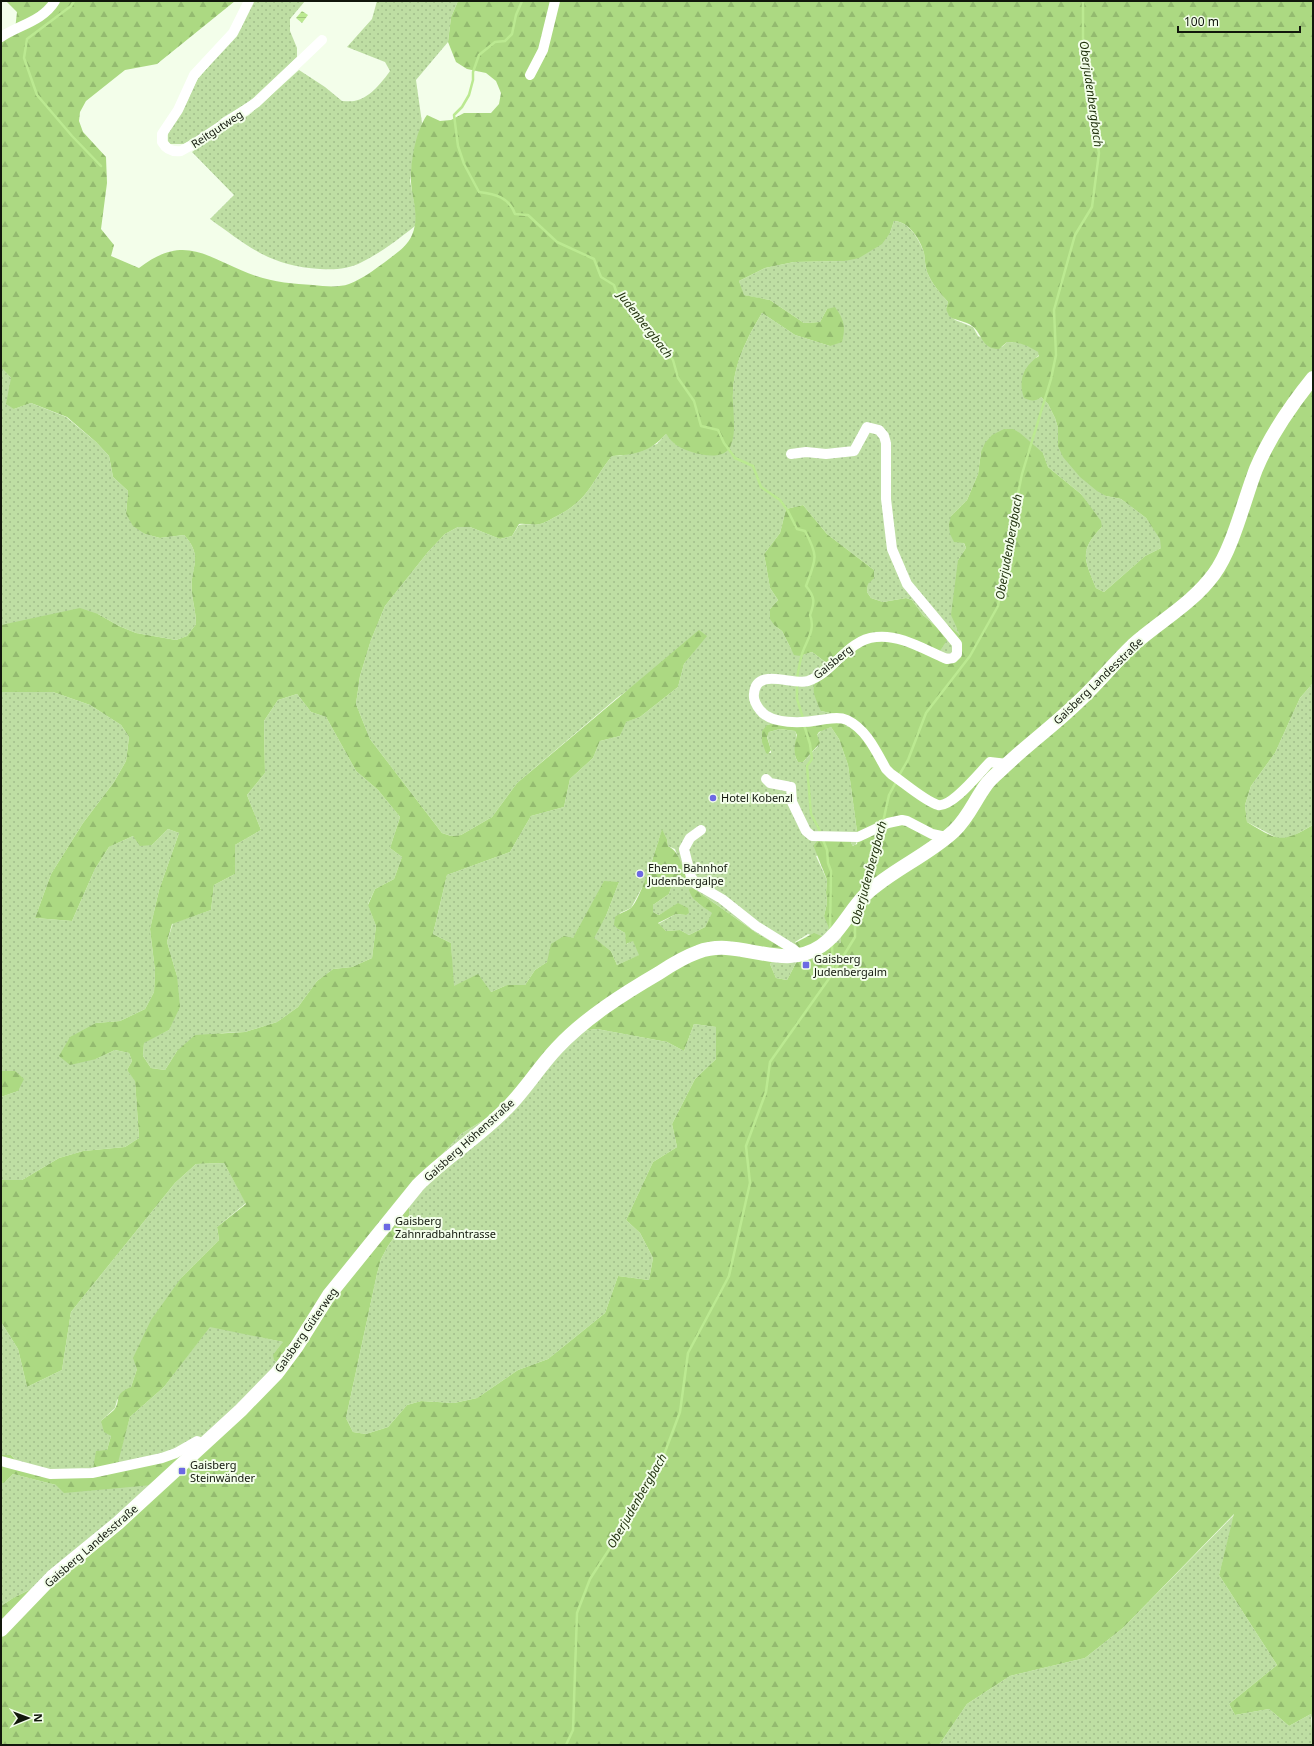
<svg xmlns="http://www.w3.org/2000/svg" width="1314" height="1746" font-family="'Noto Sans',sans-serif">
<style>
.grass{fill:url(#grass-dots)}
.forest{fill:url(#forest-firs);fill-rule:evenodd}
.water{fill:url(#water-rules)}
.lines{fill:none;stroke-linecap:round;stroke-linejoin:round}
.stream{stroke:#bbe991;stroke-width:2.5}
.minor{stroke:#fff;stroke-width:10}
.secondary{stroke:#fff;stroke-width:14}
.poi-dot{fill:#6d69e3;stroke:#f3feea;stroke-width:1.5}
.labels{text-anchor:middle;stroke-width:4;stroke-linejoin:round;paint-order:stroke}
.street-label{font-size:11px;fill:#11170c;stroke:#f3feea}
.poi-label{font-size:11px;fill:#11170c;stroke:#f3feea;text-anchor:start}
.water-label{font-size:12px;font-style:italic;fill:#1f300c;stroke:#f3feea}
</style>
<defs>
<pattern id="grass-dots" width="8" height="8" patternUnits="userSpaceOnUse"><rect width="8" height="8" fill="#bedea3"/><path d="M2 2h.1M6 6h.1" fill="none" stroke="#a2be8b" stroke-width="1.8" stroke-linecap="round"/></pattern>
<pattern id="forest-firs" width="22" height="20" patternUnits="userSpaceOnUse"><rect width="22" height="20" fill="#acd982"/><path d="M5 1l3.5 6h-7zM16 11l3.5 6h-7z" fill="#93ba6f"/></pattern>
<pattern id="water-rules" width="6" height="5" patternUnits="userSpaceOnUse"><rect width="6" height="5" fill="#bbe991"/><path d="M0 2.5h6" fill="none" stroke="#a0c77c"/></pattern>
</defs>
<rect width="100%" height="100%" fill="#f3feea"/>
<path class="grass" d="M 253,1 L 305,1 L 290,19 L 290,31 L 297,48 L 297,57 L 249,102 L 222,118 L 210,130 L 184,144 L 170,144 L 168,141 L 168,133 L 183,110 L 197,80 L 241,28 Z
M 377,1 L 458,1 L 451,17 L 448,42 L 416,80 L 422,123 L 413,157 L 410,181 L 417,217 L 415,226 C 399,239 380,253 362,262 C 349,269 334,270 320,269 C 270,266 249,247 210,219 L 234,195 L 192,152 L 229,126 L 249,115 L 299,70 L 325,87 L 342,101 C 347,101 353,102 358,100 C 370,97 383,81 390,71 L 385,62 L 347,47 L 372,19 Z
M 894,221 C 909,221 920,241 924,253 C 925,259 925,266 927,272 C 932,284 940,293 948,302 L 946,309 L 955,320 L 973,327 L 978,336 L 1002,347 L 1007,342 C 1018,342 1033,344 1040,354 L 1036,358 L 1041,397 L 1048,404 L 1055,418 L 1058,428 L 1058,435 L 1106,496 L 1121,499 L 1146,518 L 1161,539 L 1161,548 L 1145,556 L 1104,592 L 1096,588 C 1085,560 1078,551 1102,527 L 1081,494 L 1048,467 L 1043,453 L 981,452 L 978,474 L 967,500 L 951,516 L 966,548 L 958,560 L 962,637 L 935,614 L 960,645 L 944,663 L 939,661 L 936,657 L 947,636 L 923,615 L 912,600 L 906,598 L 883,602 L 871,598 L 867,592 L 868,584 L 874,570 L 827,534 L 803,505 L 786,509 L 780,533 L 764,554 L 770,588 L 778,600 L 770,609 L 775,626 L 782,631 L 791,649 L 800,656 L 812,652 L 828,664 L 821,711 L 839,715 L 853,726 L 847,727 L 839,721 L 836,723 L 808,727 L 771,724 L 767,725 L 766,753 L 771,753 L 771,750 L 767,736 L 769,732 L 780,729 L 795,731 C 800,740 790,751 798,762 L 803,762 L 818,746 L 817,735 L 822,730 L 831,727 L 839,739 L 848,765 L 858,839 L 855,846 L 852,845 L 851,843 L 816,856 L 827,880 L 826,892 L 827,903 L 824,916 L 832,928 L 841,933 L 841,944 L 831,943 L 808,934 L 795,942 L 800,949 L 797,961 L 787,980 L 776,978 L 770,964 L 784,952 L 785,949 L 758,934 L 693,888 C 691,903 702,905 713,913 L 705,927 L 689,935 L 680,930 L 666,931 L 658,924 L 676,914 L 686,915 L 679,904 L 659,915 L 653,912 L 653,905 L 669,894 L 674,879 L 680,875 L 686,880 L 675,849 L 668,846 L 667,839 L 662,830 L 644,884 L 631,908 L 620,913 L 618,929 L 625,933 L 627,944 L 633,940 L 640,955 L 617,965 L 611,951 L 593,938 L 606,916 L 619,882 L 573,938 L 547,962 L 535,970 L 525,985 L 507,985 L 491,992 L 453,986 L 451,943 L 433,934 L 447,875 L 510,852 L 531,816 L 564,807 L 570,779 L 593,758 L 600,741 L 620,736 L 625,722 L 640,717 L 678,687 L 684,664 L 706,636 L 618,697 L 517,783 L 492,817 L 461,835 L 451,836 L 442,833 L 370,739 L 356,704 L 360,676 L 371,640 L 385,606 L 428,552 L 445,534 L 458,527 L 470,527 L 500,539 L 512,536 L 519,525 C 526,523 533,526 540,524 C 546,523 552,518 557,516 C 590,499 591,482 612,456 L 620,456 L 657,444 L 666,434 L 675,444 L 731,445 C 734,427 732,410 733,393 C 734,363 747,338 762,313 L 795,335 L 830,346 L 827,309 L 820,322 L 804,323 L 770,300 L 743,295 L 739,281 L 765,268 L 794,262 L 845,261 L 890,233 Z
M 3,368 L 11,378 L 14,409 L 31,403 L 66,417 L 96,442 L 109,456 L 113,477 L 128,491 L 126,514 L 145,534 L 160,538 L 184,535 C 205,558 189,567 192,593 C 193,603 196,613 196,624 L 187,636 L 176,640 L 136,633 L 119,626 L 98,614 L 1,625 L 1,369 Z
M 1313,683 L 1313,825 L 1291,837 L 1279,839 L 1247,822 L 1245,805 L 1251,786 L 1275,753 L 1300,698 Z
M 1,692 L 53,692 L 90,705 L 121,725 L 129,737 L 126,761 L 114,782 L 83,823 L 51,874 L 35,918 L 72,921 L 95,869 L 109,847 L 133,836 L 152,845 L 168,829 L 179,833 L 159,890 L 150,929 L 155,971 L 154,992 L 145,1009 L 120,1021 L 96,1023 L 96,1059 L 115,1050 L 129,1053 L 132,1061 L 127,1070 L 135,1080 L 139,1138 L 125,1147 L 83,1151 L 59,1158 L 22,1180 L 1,1180 L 1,1097 L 18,1091 L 15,1071 L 1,1071 Z
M 297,694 L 311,712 L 326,717 L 356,771 L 378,790 L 400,817 L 390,848 L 402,857 L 394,879 L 375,889 L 368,904 L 376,926 L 372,958 L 352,967 L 333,969 L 317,981 L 298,1007 L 277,1022 L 245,1032 L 222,1033 L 177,1051 L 165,1070 L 151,1068 L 143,1056 L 144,1042 L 169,1030 L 177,976 L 167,942 L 173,923 L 211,910 L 214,885 L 235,874 L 235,845 L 261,830 L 247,795 L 265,773 L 264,721 L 278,700 Z
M 694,1024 L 716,1027 L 716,1059 L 695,1079 L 672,1124 L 677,1147 L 653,1162 L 626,1220 L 640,1233 L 653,1258 L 649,1280 L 618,1276 L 605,1313 L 548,1359 L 518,1370 L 477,1398 L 454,1403 L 421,1401 L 407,1405 L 388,1427 L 366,1434 L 353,1432 L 346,1418 L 377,1274 L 381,1259 L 388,1246 L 409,1216 L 410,1189 L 461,1134 L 500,1110 L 565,1033 L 597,1029 L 667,1042 L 684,1051 Z
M 224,1163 L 246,1203 L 217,1227 L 219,1240 L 181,1278 L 137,1369 L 131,1387 L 117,1400 L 115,1408 L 101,1421 L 111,1436 L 107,1450 L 92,1475 L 22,1468 L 11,1455 L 1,1455 L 1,1322 L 18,1349 L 27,1387 L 62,1370 L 71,1312 L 175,1183 L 196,1164 Z
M 210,1326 L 283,1342 L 279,1363 L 219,1434 L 115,1470 L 130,1417 L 164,1387 Z
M 13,1474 L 56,1485 L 152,1485 L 39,1585 L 13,1598 L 1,1606 L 1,1483 L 4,1483 Z
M 1235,1514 L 1219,1575 L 1277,1665 L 1229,1704 L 1235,1715 L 1269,1709 L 1289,1726 L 1311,1714 L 1313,1745 L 939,1745 L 967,1704 L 1010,1676 L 1085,1658 L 1123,1628 Z"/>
<path class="forest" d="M 6,1 L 235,1 L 157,64 L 125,70 L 86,101 L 80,112 L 79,121 L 83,132 L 106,157 L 107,183 L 101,229 L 114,245 L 111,256 L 139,268 C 187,231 209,260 256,276 C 274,282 294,284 313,285 C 324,286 338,288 349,284 C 362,279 374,270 385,262 C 395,254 407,247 412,235 C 420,216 412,200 411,182 C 410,163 416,130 427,115 L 440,121 L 451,120 L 464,113 L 491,113 L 499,104 L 501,93 L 496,81 L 486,73 L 467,69 L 456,62 L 448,42 L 451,17 L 458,1 L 1313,1 L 1313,683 L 1300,698 L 1275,753 L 1251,786 L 1245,805 L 1247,822 C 1279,841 1280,844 1313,825 L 1313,1723 L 1311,1714 L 1289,1726 L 1269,1709 L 1235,1715 L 1229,1704 L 1277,1665 L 1219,1575 L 1234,1514 L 1123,1628 L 1085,1658 L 1010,1676 L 967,1704 L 939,1745 L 1,1745 L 1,1606 L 13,1598 L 39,1585 L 152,1485 L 64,1493 L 56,1485 L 13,1474 L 4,1483 L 1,1483 L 1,1455 L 11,1455 L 22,1468 L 92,1475 L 96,1451 L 107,1450 L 111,1436 L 104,1432 L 101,1421 C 105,1417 110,1414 114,1410 C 122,1400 112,1395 131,1387 L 137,1369 L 133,1358 L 151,1320 L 181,1278 L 219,1240 L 217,1227 L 246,1204 L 224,1163 L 196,1164 L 175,1183 L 71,1312 L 62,1370 L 27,1387 L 18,1349 L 1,1322 L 1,1180 L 22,1180 L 59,1158 L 83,1151 L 125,1147 L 139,1138 L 135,1081 L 127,1070 L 132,1061 L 129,1053 L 115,1050 L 96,1059 L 70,1065 L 59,1056 L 70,1037 L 96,1023 L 120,1021 L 145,1009 L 154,992 L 155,971 L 150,929 L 159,890 L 179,833 L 168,829 L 152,845 L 140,846 L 133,836 L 109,847 L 95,869 L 72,921 L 35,918 L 51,874 L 83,823 L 114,782 L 126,761 L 129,737 L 121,725 L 90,705 L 53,692 L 1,692 L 1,625 L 80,608 L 98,614 L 119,626 L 136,633 L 176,640 L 187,636 L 196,624 C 196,613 193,603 192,593 C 189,567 205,558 184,535 L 160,538 L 145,534 L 133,526 L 126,514 L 128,491 L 113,477 L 109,456 L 96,442 L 67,417 L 31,403 L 14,409 L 6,404 L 11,378 L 3,369 L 1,369 L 1,39 L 15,30 L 17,12 ZM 894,221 C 909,221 921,241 924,253 C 925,259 925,266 927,272 C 932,284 940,293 948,302 L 946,309 L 949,316 C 956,321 966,321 972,326 C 983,334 981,349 999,349 L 1007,342 C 1019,342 1028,345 1038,352 L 1039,356 C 1023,366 1018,381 1024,398 C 1031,401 1035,402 1041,397 L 1048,404 L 1055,418 L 1058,428 L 1058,446 L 1063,457 L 1080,477 L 1097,491 L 1106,496 L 1121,499 L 1146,518 L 1160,539 L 1161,548 L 1145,556 L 1104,592 L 1096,588 C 1085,560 1078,551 1102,527 L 1101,521 L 1081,494 L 1048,467 L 1043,453 L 1020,433 L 1013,429 L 1004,429 L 992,435 L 985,443 L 981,452 L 978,474 L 967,500 L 951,516 L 949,524 L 950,534 L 954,542 L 964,543 L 966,548 L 958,560 L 951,615 L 960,635 L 935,614 L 960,656 L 944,663 L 939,661 L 936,657 L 947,640 L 947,636 L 923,615 L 912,600 L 906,598 L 883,602 L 871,598 L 867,592 L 868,584 L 874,578 L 874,570 L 827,534 L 803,505 L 786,509 L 780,533 L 764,554 L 770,588 L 778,600 L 770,609 L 770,619 L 775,626 L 782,631 L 794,655 L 800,656 L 812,652 L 828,664 C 812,687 809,685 821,711 L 839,715 L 853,726 L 847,727 L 842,721 L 808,727 L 771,724 L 767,725 L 762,731 L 762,742 L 766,753 L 768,754 L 771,750 L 767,737 L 769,732 L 780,729 L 795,731 L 797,735 C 795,744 792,753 798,762 L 803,762 L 820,743 L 817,735 L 819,732 L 831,727 L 839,739 L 848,765 L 858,839 L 857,844 L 853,846 L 849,840 L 818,840 L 814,845 L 814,847 L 827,880 L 826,892 L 827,903 L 824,916 L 829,928 L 832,928 L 841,933 L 841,943 L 831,943 L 824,937 L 814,933 L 795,943 L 800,949 L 797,961 L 787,980 L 776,978 L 770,964 L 784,952 L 785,949 L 758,934 L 693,888 L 689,889 C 691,901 704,907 712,913 L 705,927 L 689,935 L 680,930 L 666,931 L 658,923 L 676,914 L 686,915 L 689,913 L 688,908 L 678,903 L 659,915 L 653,912 L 653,905 L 669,894 L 674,879 L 680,875 L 686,880 L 687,879 C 682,867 680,852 668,846 L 667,839 L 662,829 C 657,845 641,899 631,908 C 626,912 619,913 615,917 L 614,925 L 618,929 L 625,933 L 626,944 L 633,941 L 639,955 L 617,965 L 611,951 L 594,938 L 606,916 L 619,882 L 604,881 L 573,938 L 564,936 L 551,944 L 547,962 L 535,970 L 525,985 L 507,985 L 491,992 L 478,974 L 454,986 L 451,943 L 433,934 L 447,875 L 510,852 L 531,816 L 564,807 L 570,779 L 593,758 L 600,741 L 620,736 L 626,722 L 640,717 L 678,687 L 684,664 L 707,636 L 699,630 L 517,783 L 492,817 L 461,835 L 451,836 L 442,833 L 370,739 L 356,704 L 360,676 L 371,640 L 385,606 L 428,552 L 445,534 L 458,527 L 470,527 L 500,539 L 512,536 L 519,524 C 526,523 534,526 540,524 C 546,523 552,518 557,516 C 590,499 591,482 612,456 C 635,455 651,451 666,434 C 669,438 672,442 676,445 C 689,453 724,464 731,445 C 737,431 732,407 733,393 C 734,363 747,338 762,313 L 795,335 L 830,346 L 842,342 C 846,326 844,320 835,307 L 827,309 L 820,322 L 804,323 L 770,300 L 744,295 L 739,281 L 765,268 L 794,262 L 845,261 L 859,258 L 882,244 L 890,233 ZM 297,694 L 311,712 L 326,717 L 356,771 L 378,790 L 400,817 L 390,848 L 402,857 L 394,879 L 375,889 L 368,905 L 376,926 L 372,958 L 352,967 L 333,969 L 317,981 L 298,1007 L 277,1022 L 245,1032 L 195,1035 L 177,1051 L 165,1070 L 151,1068 L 143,1056 L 144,1043 L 169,1030 L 180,1007 L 177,976 L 167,942 L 172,924 L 211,910 L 214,885 L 235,874 L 235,845 L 261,830 L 247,795 L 265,773 L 264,721 L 278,700 ZM 694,1024 L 716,1027 L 716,1059 L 695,1079 L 672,1124 L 677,1147 L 653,1162 L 626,1220 L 640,1233 L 653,1258 L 649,1280 L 618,1276 L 605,1313 L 548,1359 L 518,1370 L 477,1398 L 454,1403 L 421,1401 L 407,1405 L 388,1427 L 366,1434 L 353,1432 L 346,1418 L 377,1274 L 381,1259 L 388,1246 L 409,1216 L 410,1189 L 461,1134 L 500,1110 L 565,1033 L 597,1029 L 667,1042 L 684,1051 ZM 210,1327 L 283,1342 L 273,1355 L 274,1360 L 279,1363 L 190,1458 L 183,1453 L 116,1470 L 130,1417 L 164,1387 Z
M 1,1071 L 15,1071 L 24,1079 L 18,1091 L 1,1097 Z"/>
<path class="water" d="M 302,11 L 308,15 L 302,23 L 296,18 Z"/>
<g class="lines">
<path class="stream" d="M 74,1 L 71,6 L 27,39 L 24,58 L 37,95 L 72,136 L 101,166
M 522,1 L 516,15 L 512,34 L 505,41 L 495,42 L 479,55 L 473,72 L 473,80 L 469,95 L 462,107 L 454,115 L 458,146 L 464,164 L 479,192 C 495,194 509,197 515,214 L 528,215 L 557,242 L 594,259 L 601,277 L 614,285 L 616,291 L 640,322 L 646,323 L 651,335 L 673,360 L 678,378 L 694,401 L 701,426 L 718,430 L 724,443 L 735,458 L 753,466 L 761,487 L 780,500 L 788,511 L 797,529 L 805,531 C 819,557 816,559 806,586 C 815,597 815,602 810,615 C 816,630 806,641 802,654 C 800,662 798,671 797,679
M 797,684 L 797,699 L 803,718
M 804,725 L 810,744 L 812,759 L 807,766 L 811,814 L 821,833
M 898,777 L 908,760 L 926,713 L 970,656 L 998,606 L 1012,523 L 1022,474 L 1051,379 L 1056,355 L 1054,310 L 1075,235 L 1092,207 L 1099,153 L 1083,47 L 1083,1
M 883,822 L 889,795 L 896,782
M 823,840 L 827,850 L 828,863 L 831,871 L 830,931
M 862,891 L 881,829
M 832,944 L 833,973
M 566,1745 L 573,1730 L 577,1613 L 590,1579 L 632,1514 L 662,1460 L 680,1412 L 688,1353 L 729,1276 L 750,1183 L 746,1146 L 766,1092 L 770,1062 L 833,973 L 855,937 L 855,917"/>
<path class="minor" d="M 249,1 L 233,33 L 194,75 L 178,110 L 162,134 L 162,142 C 166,149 173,152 181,151 L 197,142 L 257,102 L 322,40
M 1,37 C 19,25 43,21 55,1
M 530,75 L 543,50 L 555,1
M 791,454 L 806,452 L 826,454 L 854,451 L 867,427 L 879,430 L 884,436 L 886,443 L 886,499 L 892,549 L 907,584 L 957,644 L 957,654 L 953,658 L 947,659 C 925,650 900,634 876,637 C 846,640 835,672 808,681 C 793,686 756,666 754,694 C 753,700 756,705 760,710 C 771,725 803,723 820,720 C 829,719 838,716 847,720 C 866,729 876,751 886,769 L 891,774 C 903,782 926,802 938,805 C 952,808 980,772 990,762 L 1007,764
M 766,779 L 770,783 L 791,787 L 792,802 L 806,831 L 812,836 L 858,837 L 888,823 L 902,820 L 907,821 L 932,834 L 946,837
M 701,830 L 690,838 L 684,849 L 691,877 L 696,884 L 722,899 L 756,926 L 793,949 L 800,955
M 1,1461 L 50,1474 L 92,1473 L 162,1458 L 176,1453 L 197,1441 L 203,1444"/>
<path class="secondary" d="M 1,1630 L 52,1577 L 118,1523 L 241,1410 L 277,1373 L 297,1346 L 329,1295 L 418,1185 C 445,1158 477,1138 504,1111 C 524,1092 538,1068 557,1048 C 585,1018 623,994 659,973 C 671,965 684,957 698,952 C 739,936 781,973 821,946 C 840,933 850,910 866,894 C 893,869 927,856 954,831 C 968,818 975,800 986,785 C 991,778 998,773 1004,767 C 1027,745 1053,726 1076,704 C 1096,686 1113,664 1133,645 C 1160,621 1192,604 1214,574 C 1233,548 1244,500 1256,469 C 1269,438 1292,404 1313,378"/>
</g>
<g class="poi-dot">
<circle cx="713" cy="798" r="4"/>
<circle cx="640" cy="874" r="4"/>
<rect x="802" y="961" width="8" height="8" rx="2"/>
<rect x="383" y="1223" width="8" height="8" rx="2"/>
<rect x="178" y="1467" width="8" height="8" rx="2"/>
</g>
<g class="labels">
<g class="street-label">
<text transform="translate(217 129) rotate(-33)" y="4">Reitgutweg</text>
<text transform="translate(833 662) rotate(-39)" y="4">Gaisberg</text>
<text transform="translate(1098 681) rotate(-44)" y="4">Gaisberg Landesstraße</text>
<text transform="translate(469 1140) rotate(-42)" y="4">Gaisberg Höhenstraße</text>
<text transform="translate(306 1330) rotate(-55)" y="4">Gaisberg Güterweg</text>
<text transform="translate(91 1546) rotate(-41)" y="4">Gaisberg Landesstraße</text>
</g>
<g class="poi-label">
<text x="721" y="802">Hotel Kobenzl</text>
<text x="648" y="872">Ehem. Bahnhof<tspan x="648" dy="13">Judenbergalpe</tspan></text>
<text x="814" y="963">Gaisberg<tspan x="814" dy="13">Judenbergalm</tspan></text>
<text x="395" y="1225">Gaisberg<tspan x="395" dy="13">Zahnradbahntrasse</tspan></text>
<text x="190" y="1469">Gaisberg<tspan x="190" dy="13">Steinwänder</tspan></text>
</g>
<g class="water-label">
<text transform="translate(1091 94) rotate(82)" y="4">Oberjudenbergbach</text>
<text transform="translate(645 325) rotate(52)" y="4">Judenbergbach</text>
<text transform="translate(1009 547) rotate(-80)" y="4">Oberjudenbergbach</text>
<text transform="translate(869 873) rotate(-75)" y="4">Oberjudenbergbach</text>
<text transform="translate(637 1501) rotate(-60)" y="4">Oberjudenbergbach</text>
</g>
</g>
<rect width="1314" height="1746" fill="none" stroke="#11170c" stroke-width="4"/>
<g transform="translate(28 1718) rotate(89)" stroke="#f3feea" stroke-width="3" paint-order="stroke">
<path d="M0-3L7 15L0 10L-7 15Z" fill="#11170c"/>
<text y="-6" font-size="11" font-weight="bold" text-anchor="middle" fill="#11170c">N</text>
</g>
<path d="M1178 26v6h122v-6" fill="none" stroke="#11170c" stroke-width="2"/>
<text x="1184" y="26" font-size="12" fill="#11170c" stroke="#f3feea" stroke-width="3" paint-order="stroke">100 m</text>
</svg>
